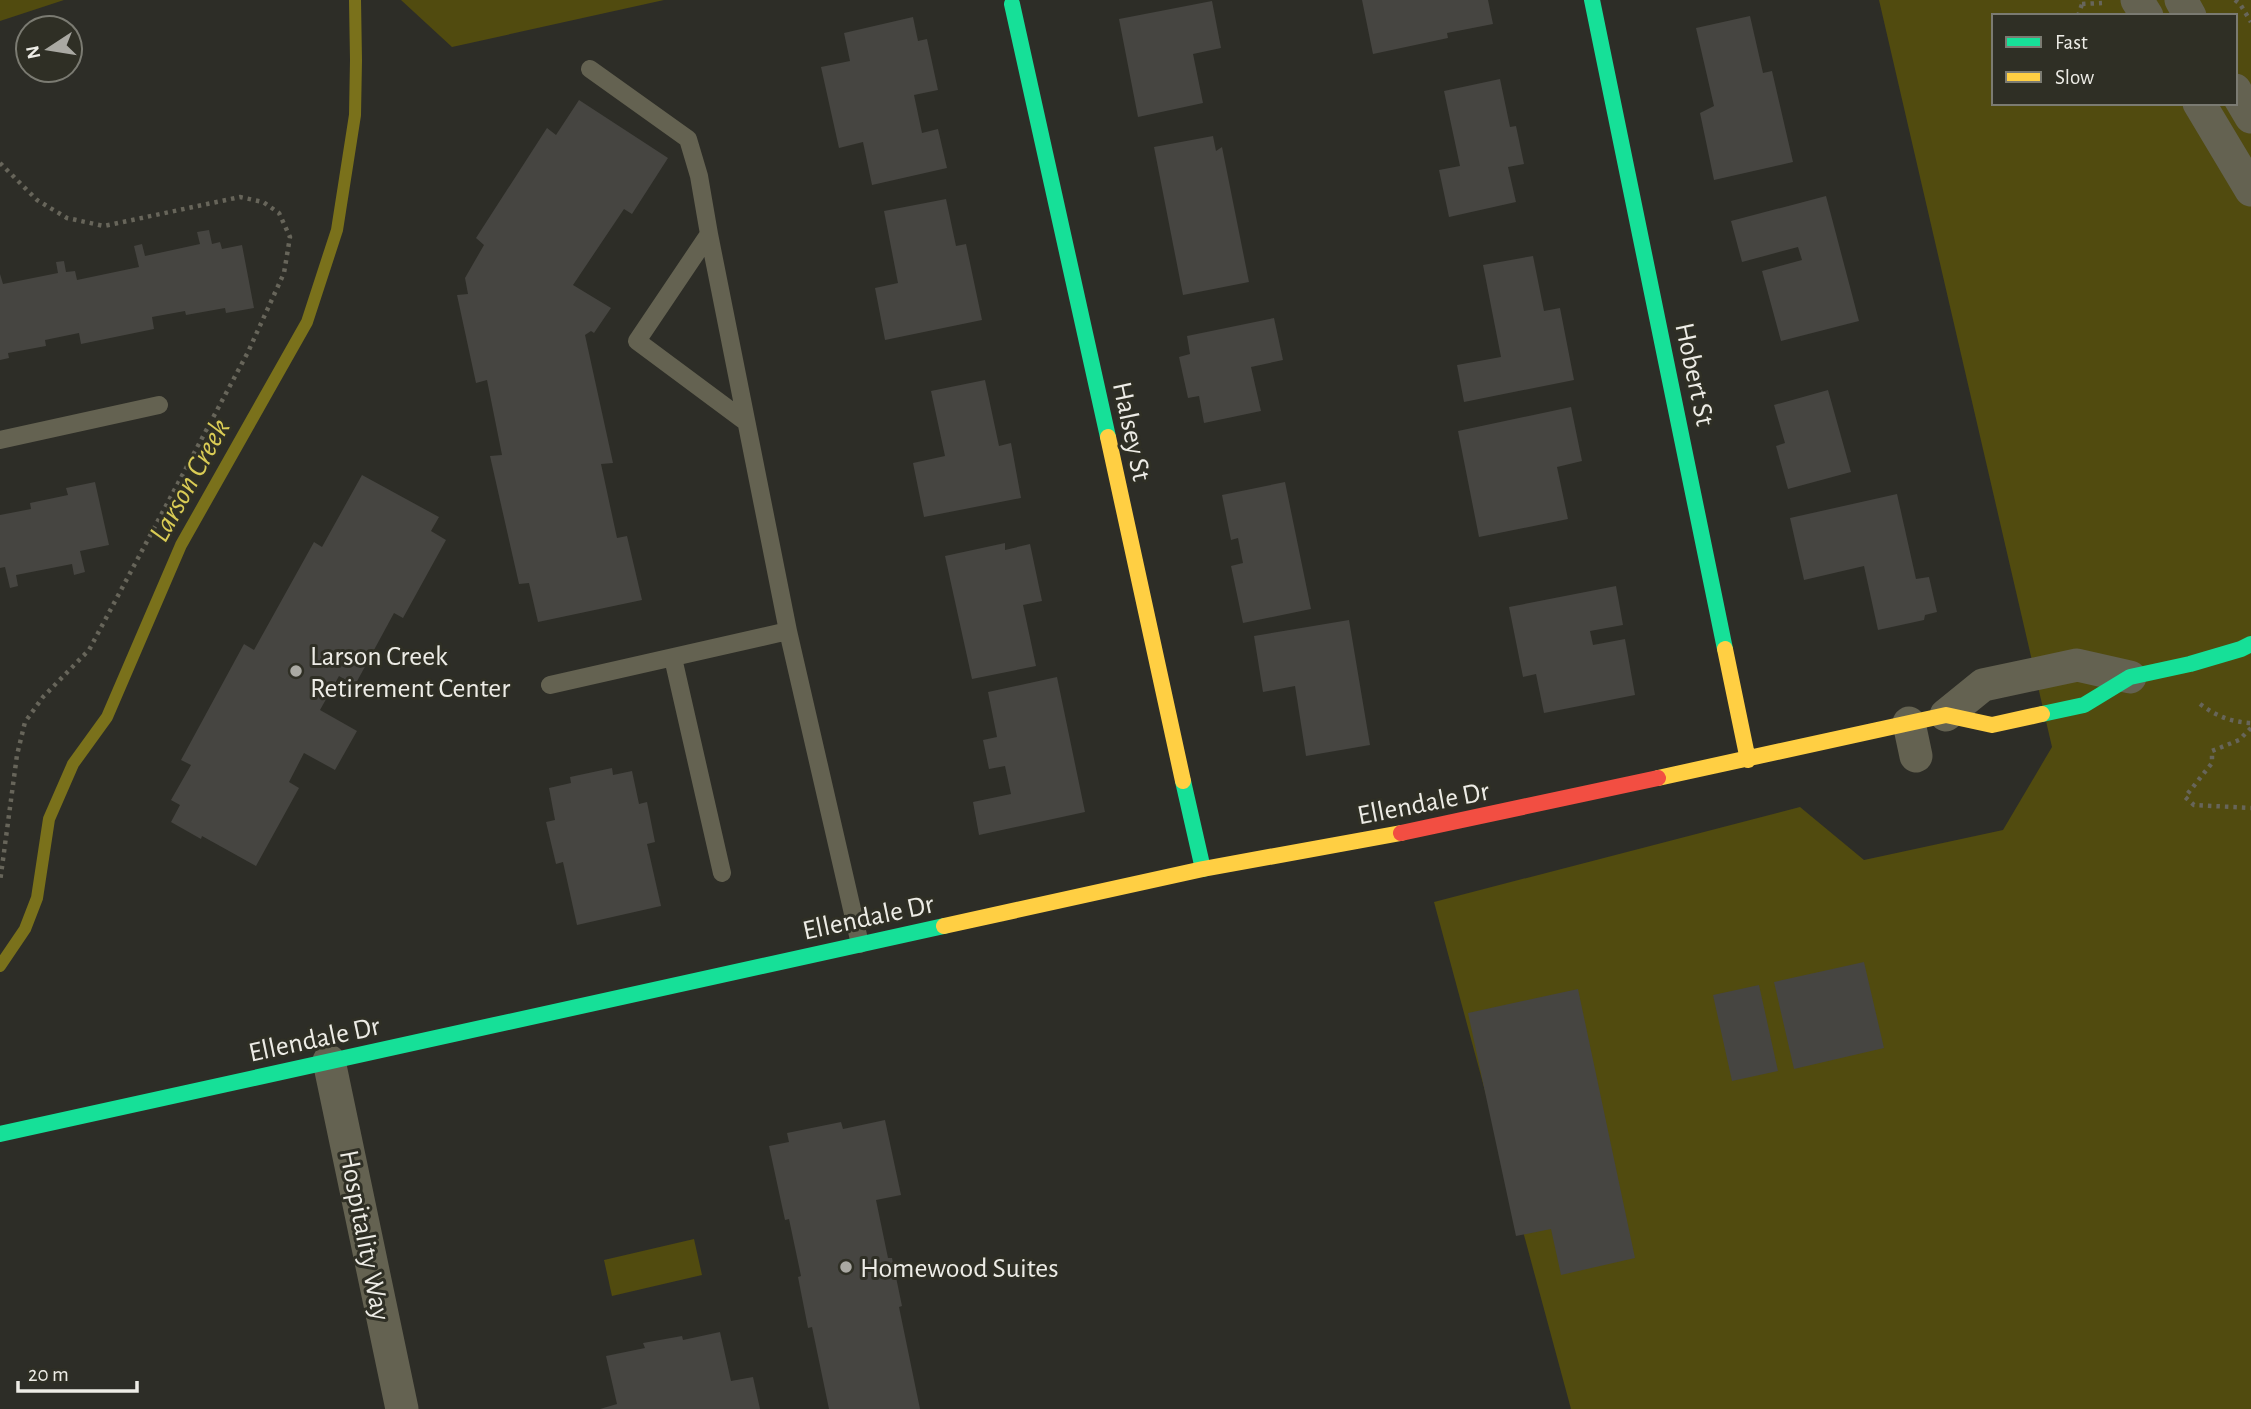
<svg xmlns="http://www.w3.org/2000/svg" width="2251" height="1409" font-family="'Alegreya Sans',sans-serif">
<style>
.green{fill:#514b0f;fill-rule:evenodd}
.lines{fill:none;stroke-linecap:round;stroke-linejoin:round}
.stream{stroke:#7a711b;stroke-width:12}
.building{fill:#464541}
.path{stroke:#67655a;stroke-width:4.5;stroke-dasharray:3.5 5;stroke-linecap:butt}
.lane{stroke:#646251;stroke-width:18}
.street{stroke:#646251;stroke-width:33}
.fast{stroke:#16e098;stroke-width:16}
.slow{stroke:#ffcf43;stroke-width:16}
.jam{stroke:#f24e42;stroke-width:16}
.poi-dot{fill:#aaa9a3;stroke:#2f2f25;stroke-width:2.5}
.labels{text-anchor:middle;stroke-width:6;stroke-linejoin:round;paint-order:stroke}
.street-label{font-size:28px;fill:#edece6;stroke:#2f2f25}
.poi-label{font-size:28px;fill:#edece6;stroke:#2f2f25;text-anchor:start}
.water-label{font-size:30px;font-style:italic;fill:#dacc55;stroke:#2f2f25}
</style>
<rect width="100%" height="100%" fill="#2d2d27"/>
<path class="green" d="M 0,0 L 64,0 L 0,21 Z
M 401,0 L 664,0 L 452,47 Z
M 1879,0 L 2251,0 L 2251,1409 L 1571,1409 L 1434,902 L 1800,807 L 1864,860 L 2003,830 L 2052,747 ZM 1994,16 L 2235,16 L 2235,103 L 1994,103 Z
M 694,1239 L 702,1275 L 612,1296 L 604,1260 Z"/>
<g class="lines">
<path class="stream" d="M 0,966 L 25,929 L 37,898 L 49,819 L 73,764 L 107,717 L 181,545 L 307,322 L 337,230 L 355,115 L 356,60 L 355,0"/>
</g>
<path class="building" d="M 1362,0 L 1488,0 L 1493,24 L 1447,33 L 1448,38 L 1373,54 Z
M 1212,1 L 1221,48 L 1193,54 L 1203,103 L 1138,117 L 1119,19 Z
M 1750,16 L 1763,73 L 1772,71 L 1793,162 L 1714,180 L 1700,113 L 1714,106 L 1696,28 Z
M 913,17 L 918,41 L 927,39 L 938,90 L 914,95 L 922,133 L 938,129 L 947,168 L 872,185 L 863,142 L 839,148 L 821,67 L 850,61 L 844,33 Z
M 1500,79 L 1510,127 L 1516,126 L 1524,164 L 1508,167 L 1516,202 L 1449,217 L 1439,170 L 1460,166 L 1444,91 Z
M 579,100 L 668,158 L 632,214 L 624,209 L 573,285 L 611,308 L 594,333 L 591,331 L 585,335 L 613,463 L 601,464 L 617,538 L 627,536 L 642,600 L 538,622 L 529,583 L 519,584 L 490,456 L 502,455 L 487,380 L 476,383 L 457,295 L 468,294 L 465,278 L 484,245 L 476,238 L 547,128 L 556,135 Z
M 1213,136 L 1216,151 L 1222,147 L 1249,282 L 1183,295 L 1154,147 Z
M 1826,196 L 1859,321 L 1781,341 L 1762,271 L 1802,260 L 1798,247 L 1742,262 L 1731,221 Z
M 946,199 L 956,246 L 966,244 L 982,320 L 885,340 L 875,288 L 898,283 L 884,211 Z
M 209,230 L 212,244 L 220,242 L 222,249 L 242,245 L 254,308 L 226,313 L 225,308 L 186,315 L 185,311 L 152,317 L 154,329 L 81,344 L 79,333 L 45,340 L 46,346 L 8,353 L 9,358 L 0,360 L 0,274 L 3,284 L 58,273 L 56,262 L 64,261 L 66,272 L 75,271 L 77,280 L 139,267 L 134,246 L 142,244 L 145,256 L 200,244 L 197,232 Z
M 1533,256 L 1544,311 L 1560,308 L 1574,380 L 1464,402 L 1457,365 L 1501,357 L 1483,265 Z
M 1274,318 L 1283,360 L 1251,367 L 1261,411 L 1204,423 L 1199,396 L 1188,398 L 1179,357 L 1190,354 L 1187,336 Z
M 985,380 L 999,446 L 1011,443 L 1021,498 L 924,517 L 913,463 L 945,456 L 931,391 Z
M 1828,390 L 1851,472 L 1788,489 L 1776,446 L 1785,443 L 1774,405 Z
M 1571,407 L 1582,461 L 1557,467 L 1568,519 L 1479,537 L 1458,431 Z
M 362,475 L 439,517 L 431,531 L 446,540 L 403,618 L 394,613 L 355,685 L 339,676 L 320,710 L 357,731 L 335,770 L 304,753 L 289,782 L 299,788 L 256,866 L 202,836 L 201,839 L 171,822 L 180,805 L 171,800 L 191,765 L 181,760 L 244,644 L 254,650 L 314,542 L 322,547 Z
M 95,482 L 109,545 L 80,551 L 85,572 L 74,575 L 72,564 L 16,575 L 18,586 L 10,588 L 5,567 L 0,568 L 0,515 L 31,509 L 30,503 L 68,495 L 66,488 Z
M 1285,482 L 1311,609 L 1243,623 L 1231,566 L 1243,563 L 1238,538 L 1231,540 L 1222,495 Z
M 1897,494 L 1916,579 L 1929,577 L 1937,612 L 1925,615 L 1924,620 L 1878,630 L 1864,566 L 1804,580 L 1790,518 Z
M 1005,543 L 1005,550 L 1030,544 L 1042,601 L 1023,605 L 1036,666 L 972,679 L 945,556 Z
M 1616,586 L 1623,625 L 1590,631 L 1593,645 L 1625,639 L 1635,695 L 1544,713 L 1536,674 L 1523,677 L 1509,607 Z
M 1349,620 L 1370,745 L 1306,756 L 1295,686 L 1263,692 L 1254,636 Z
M 1057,677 L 1085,812 L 979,835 L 973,802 L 1011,794 L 1005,766 L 989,769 L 983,740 L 997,737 L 988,692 Z
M 612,768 L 613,775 L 632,771 L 639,804 L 647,802 L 655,842 L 647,844 L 661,906 L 577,925 L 563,862 L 556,864 L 546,822 L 555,820 L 549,788 L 571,783 L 570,777 Z
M 1864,962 L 1884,1048 L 1794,1069 L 1774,982 Z
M 1759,985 L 1778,1071 L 1732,1081 L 1713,995 Z
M 1578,989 L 1635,1258 L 1561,1275 L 1551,1229 L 1516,1236 L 1468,1013 Z
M 885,1120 L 901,1195 L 876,1200 L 888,1258 L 892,1258 L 902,1306 L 899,1307 L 920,1409 L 829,1409 L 812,1327 L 808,1328 L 798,1277 L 801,1276 L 789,1219 L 785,1220 L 769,1146 L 789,1142 L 787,1133 L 841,1122 L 843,1129 Z
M 720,1332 L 731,1381 L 753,1377 L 760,1409 L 600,1409 L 617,1404 L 606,1356 L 645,1348 L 643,1343 L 682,1336 L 683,1340 Z"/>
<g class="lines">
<path class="path" d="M 2235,0 L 2240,4 L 2251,22
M 2082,4 L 2102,3
M 2078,16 L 2082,4 L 2080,0
M 0,163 L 37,200 L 67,218 L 104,226 L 240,197 L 263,202 L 279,213 L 290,237 L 284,273 L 248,352 L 89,650 L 43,697 L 25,722 L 17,755 L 0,882
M 2200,704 C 2216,716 2231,722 2251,723
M 2251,728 L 2239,740 L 2212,751 L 2212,763 L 2185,797 L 2194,805 L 2251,808"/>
<path class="lane" d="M 590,69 L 688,139 L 699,176 L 709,234
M 746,422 L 637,341 L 709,234 L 788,631
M 0,440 L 159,405
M 673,658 L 722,873
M 550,685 L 788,631 L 860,944"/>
<path class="street" d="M 2137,0 L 2147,16
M 2181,0 L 2190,16
M 2235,90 L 2251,117
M 2199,103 L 2251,190
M 1946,715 L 1983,685 L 2077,665 L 2130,677
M 1909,723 L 1916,756
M 329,1061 L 402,1409"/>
<path class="fast" d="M 1592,0 L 1725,649
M 1012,4 L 1108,437
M 2042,714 L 2084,705 L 2130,677 L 2190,664 L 2241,649 L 2251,644
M 1183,781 L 1203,869
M 0,1134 L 944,926"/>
<path class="slow" d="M 1108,437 L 1183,781
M 1725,649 L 1748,760
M 1658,778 L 1946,715 L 1992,725 L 2042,714
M 944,926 L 1203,869 L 1401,833"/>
<path class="jam" d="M 1401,833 L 1658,778"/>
</g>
<g class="poi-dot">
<circle cx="296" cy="671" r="7"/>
<circle cx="846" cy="1267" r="7"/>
</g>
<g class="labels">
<g class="street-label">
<text transform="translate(1696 374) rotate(78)" y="10">Hobert St</text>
<text transform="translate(1133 431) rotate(78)" y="10">Halsey St</text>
<text transform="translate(1423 802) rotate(-11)" y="10">Ellendale Dr</text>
<text transform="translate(868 916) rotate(-12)" y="10">Ellendale Dr</text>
<text transform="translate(314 1038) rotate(-12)" y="10">Ellendale Dr</text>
<text transform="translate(366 1235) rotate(79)" y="10">Hospitality Way</text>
</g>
<g class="poi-label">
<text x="310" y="665">Larson Creek<tspan x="310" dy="32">Retirement Center</tspan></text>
<text x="860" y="1277">Homewood Suites</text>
</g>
<g class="water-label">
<text transform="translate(189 480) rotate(-61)" y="10">Larson Creek</text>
</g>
</g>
<rect x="1992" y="14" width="245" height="91" fill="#2f2f25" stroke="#7b7b72" stroke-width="2"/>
<rect x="2006" y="37" width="35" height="10" fill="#16e098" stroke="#7b7b72" stroke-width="2"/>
<text x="2055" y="49" font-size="21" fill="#edece6">Fast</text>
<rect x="2006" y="72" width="35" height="10" fill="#ffcf43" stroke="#7b7b72" stroke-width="2"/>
<text x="2055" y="84" font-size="21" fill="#edece6">Slow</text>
<g transform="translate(49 49) rotate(258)"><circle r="33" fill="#2f2f25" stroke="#7b7b72" stroke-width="2"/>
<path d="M0-5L12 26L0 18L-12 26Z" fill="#aaa9a3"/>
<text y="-10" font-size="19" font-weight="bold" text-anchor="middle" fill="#edece6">N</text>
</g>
<path d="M18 1381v10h119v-10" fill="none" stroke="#edece6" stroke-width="3.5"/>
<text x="28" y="1381" font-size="21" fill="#edece6" stroke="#2f2f25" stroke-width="5" paint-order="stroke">20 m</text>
</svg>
